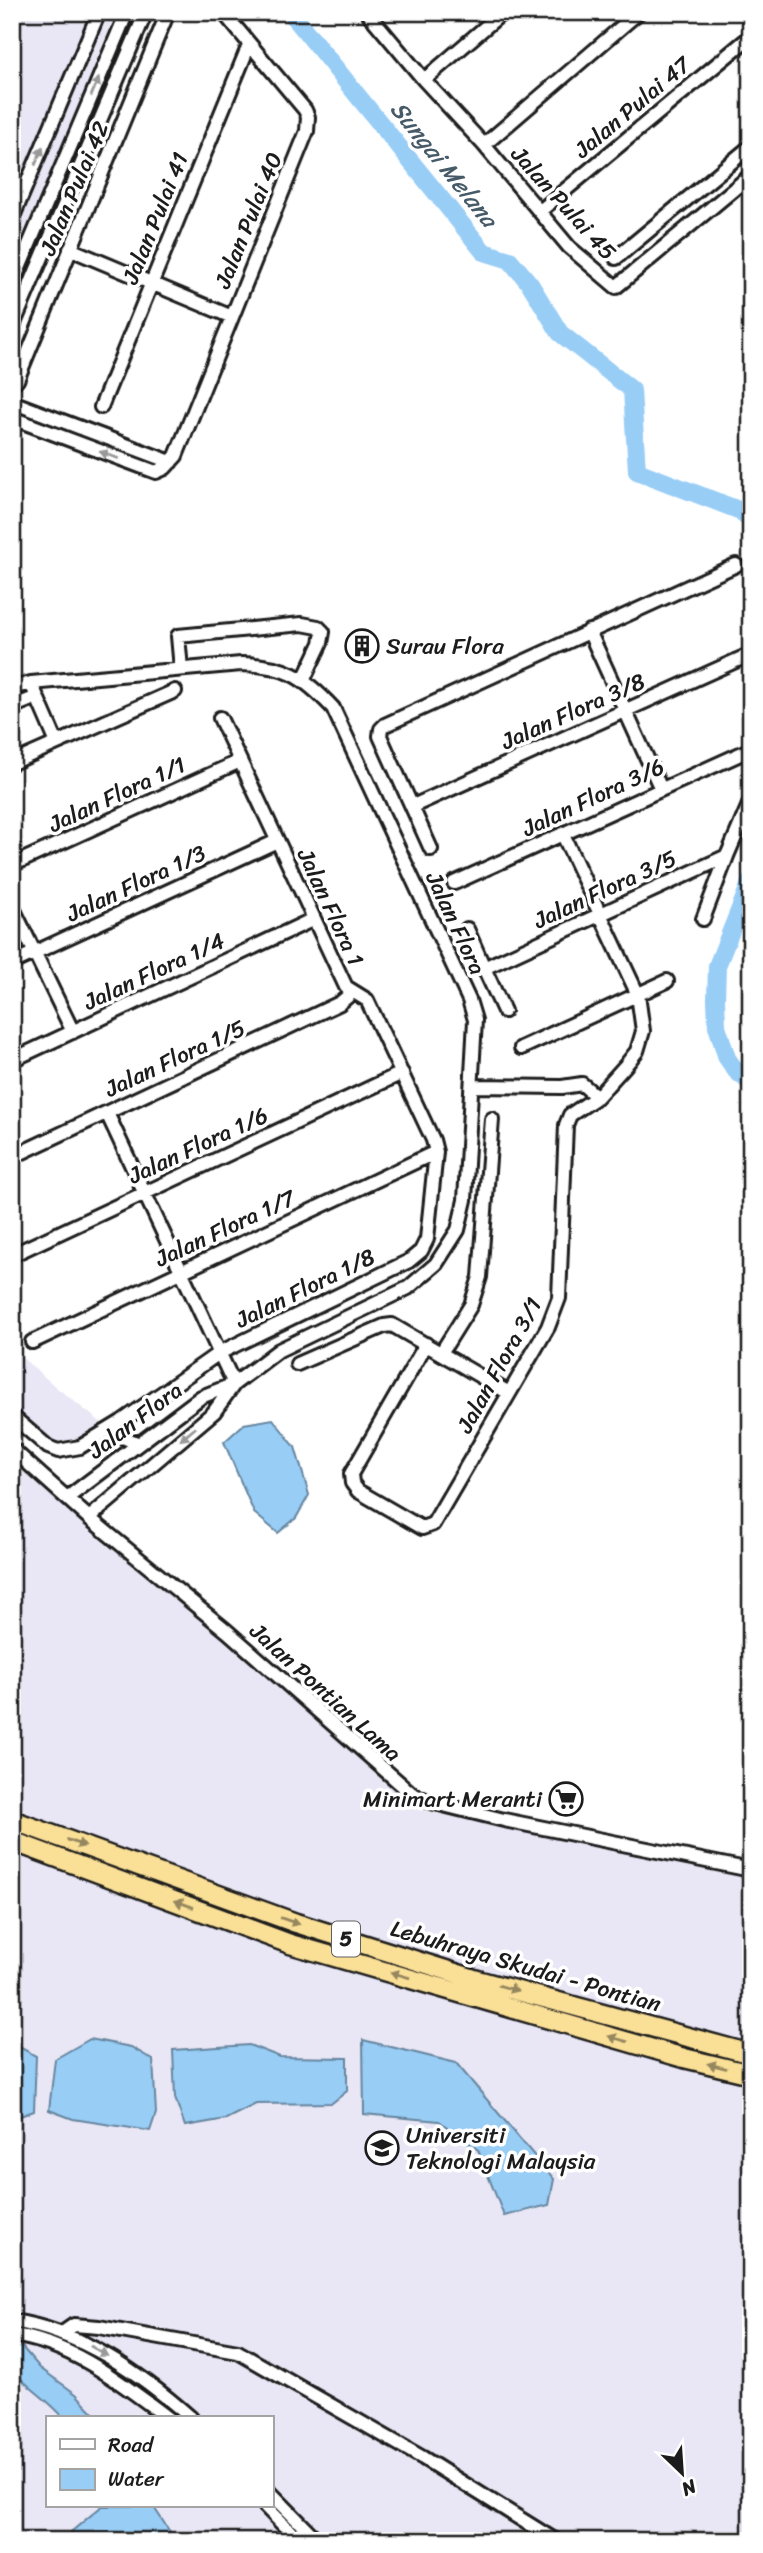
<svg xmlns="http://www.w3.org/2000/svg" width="763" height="2553" font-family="Sriracha,sans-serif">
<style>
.built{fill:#e9e6f5;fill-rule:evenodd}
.water{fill:#98cdf6;stroke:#66869f;stroke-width:2}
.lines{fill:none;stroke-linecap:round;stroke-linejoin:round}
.river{stroke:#98cdf6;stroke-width:18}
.minor-casing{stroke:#1c1c1c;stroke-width:18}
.highway-casing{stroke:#1c1c1c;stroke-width:23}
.minor{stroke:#fff;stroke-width:12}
.highway{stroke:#fadf96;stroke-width:18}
.oneway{fill:#999}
.oneway2{fill:#96875f}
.labels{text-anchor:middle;stroke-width:7;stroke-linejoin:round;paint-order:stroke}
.shield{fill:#fff;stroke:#606060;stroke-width:2}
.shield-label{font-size:21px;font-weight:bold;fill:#1c1c1c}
.street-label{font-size:23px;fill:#1c1c1c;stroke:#fff}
.poi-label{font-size:23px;fill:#1c1c1c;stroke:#fff;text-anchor:start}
.water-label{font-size:24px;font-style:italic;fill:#475a68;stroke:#fff}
</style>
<rect width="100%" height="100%" fill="#fff"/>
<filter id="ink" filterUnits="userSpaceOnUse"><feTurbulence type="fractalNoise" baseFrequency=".0143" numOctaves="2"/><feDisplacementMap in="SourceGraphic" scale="14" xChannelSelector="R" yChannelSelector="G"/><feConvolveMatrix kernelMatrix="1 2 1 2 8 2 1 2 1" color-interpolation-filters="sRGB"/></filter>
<g filter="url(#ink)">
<path class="built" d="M 12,12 L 116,12 L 12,275 Z
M 12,1349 L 57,1388 L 107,1427 L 57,1454 L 12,1420 Z
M 12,1456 L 258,1664 L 408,1800 L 426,1811 L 751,1877 L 751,2541 L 12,2541 ZM 47,2418 L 271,2418 L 271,2506 L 47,2506 Z"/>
<path class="water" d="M 273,1419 L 295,1447 L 309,1495 L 296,1518 L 278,1533 L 254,1513 L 224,1442 L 244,1424 Z
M 90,2039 L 131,2047 L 153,2060 L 156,2113 L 150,2131 L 73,2119 L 49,2110 L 55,2059 Z
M 363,2040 L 456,2063 L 554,2179 L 549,2205 L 504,2216 L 478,2150 L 439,2121 L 364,2114 Z
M 12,2043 L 36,2056 L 34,2111 L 12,2119 Z
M 249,2045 L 280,2057 L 347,2058 L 347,2091 L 332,2103 L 256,2104 L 226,2119 L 185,2126 L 175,2098 L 173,2050 Z
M 12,2346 L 22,2347 L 40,2368 L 76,2394 L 99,2418 L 64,2418 C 47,2398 29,2389 12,2370 Z
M 102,2506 L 153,2506 L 176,2541 L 73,2541 L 71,2532 Z"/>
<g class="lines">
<path class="river" d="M 290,12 L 484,252 L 510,260 L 530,284 L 560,333 L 632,390 L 637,471 L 741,511 L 751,522
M 751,881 L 717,966 L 716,999 L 717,1026 L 727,1058 L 736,1071 L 751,1083"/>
<defs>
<path id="minor" d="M 367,12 L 424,80 L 484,145 L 569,247 L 616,287 L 751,175
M 424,80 L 503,12
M 484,145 L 639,12
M 540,211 L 751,36
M 12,219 L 99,12
M 70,249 L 232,317
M 616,258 L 751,146
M 12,285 L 127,12
M 12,328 L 146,12
M 17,380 L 168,12
M 12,402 L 171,462
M 101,407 L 249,45
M 12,418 L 156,472 L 165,468 L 176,456 L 307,131 L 308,117 L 305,110 L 223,12
M 589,631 L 661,789
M 181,669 L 178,636 L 302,624 L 318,627 L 323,632 L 321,643 L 303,681
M 31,683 L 57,743
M 12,688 L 31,683 L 241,664 C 285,665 303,676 333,708 L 469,1000 L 475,1020 L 465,1200 L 458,1230 L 436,1264 L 408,1288 L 279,1350 L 234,1384 L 201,1397 L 67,1498
M 12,707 L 37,697
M 12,763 L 175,691
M 413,806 L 751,654
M 431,849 L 380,736 L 381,729 L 385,725 L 736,565
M 12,865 L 240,761
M 454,883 L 749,750
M 12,906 L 73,1032
M 703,919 L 727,856
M 467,929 L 484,968 L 727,856 L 751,800
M 12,963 L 277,841
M 484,968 L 504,1011
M 521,1048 L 667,981
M 12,1060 L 314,919
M 473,1086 L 562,1087 L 582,1084 L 597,1097
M 107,1113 L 234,1384
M 12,1157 L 340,1003 L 353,992
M 12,1255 L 402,1073
M 32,1342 L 436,1152
M 426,1344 L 351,1474 L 352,1483 L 358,1491 L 422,1528 L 433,1524 L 548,1327 L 559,1298 L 566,1125 L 570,1115 L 597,1097 L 625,1066 L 637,1051 L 643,1031 L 638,995 L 563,835
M 441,1353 L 471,1305 L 480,1277 L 492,1119
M 297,1364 L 384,1326 L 392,1325 L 509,1393
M 12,1416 L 48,1447 L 58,1451 L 80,1447 L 121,1422 L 219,1353 L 409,1261 L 421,1251 L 427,1239 L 436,1152 L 433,1140 L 367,1000 L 346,987 L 220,718
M 108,1431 L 137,1443
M 12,1449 L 89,1518 L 227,1631 L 411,1793 L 427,1801 L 504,1820 L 751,1870
M 89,1518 L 214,1412 L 234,1384
M 12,2321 C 81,2331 140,2373 191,2418
M 61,2334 L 74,2325 L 99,2327 L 238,2352 L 423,2458 L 556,2541
M 12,2335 C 72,2343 121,2383 168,2418
M 271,2493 L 318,2541
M 265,2506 L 299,2541"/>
<path id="highway" d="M 12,1820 L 296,1923 L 481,1981 L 751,2054
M 12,1841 L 290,1944 L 684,2058 L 751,2074"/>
</defs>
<use href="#minor" class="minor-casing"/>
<use href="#highway" class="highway-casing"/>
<use href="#minor" class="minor"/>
<use href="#highway" class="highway"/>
</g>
<defs><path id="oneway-solid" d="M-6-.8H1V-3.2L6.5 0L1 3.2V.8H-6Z" transform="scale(1.75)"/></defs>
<g class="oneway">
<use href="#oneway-solid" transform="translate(95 87) rotate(-67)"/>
<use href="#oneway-solid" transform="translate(39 156) rotate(-67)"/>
<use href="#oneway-solid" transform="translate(109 455) rotate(-159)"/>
<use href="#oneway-solid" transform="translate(188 1434) rotate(140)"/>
<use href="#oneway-solid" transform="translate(99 2351) rotate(30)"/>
</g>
<g class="oneway2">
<use href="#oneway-solid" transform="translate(76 1843) rotate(20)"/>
<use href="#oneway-solid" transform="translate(184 1904) rotate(-160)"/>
<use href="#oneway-solid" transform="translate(290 1921) rotate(19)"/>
<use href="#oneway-solid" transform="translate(400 1975) rotate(-164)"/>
<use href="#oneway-solid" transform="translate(508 1988) rotate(16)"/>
<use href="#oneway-solid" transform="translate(618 2039) rotate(-164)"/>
<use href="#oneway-solid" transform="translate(717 2066) rotate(-166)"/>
</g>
</g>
<defs>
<symbol id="building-ring" viewBox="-11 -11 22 22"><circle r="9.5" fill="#fff" stroke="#1c1c1c" stroke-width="1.5"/><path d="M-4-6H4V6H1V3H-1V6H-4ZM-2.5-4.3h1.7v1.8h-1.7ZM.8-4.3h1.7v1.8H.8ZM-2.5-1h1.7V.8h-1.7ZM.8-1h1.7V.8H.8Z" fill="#1c1c1c"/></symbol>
<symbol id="supermarket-ring" viewBox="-11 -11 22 22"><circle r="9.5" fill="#fff" stroke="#1c1c1c" stroke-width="1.5"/><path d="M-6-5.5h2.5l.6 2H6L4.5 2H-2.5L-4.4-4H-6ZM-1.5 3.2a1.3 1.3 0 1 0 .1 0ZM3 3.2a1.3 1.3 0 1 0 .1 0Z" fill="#1c1c1c"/></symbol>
<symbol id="university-ring" viewBox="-11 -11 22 22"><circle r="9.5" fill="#fff" stroke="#1c1c1c" stroke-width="1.5"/><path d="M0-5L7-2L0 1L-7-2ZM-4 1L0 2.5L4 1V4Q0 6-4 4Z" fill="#1c1c1c"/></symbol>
</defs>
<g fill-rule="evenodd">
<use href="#building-ring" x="343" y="627" width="38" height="38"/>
<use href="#supermarket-ring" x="547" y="1780" width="38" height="38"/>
<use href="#university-ring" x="363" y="2129" width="38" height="38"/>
</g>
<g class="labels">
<rect class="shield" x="332" y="1921.5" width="28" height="35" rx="5"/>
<g class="shield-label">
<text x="346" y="1946">5</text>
</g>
<g class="street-label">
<text transform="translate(632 107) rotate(-40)" y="8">Jalan Pulai 47</text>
<text transform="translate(74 188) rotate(-67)" y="8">Jalan Pulai 42</text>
<text transform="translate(564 203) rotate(48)" y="8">Jalan Pulai 45</text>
<text transform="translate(155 218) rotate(-68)" y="8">Jalan Pulai 41</text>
<text transform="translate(248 220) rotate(-68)" y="8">Jalan Pulai 40</text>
<text transform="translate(573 711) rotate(-24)" y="8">Jalan Flora 3/8</text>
<text transform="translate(117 794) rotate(-25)" y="8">Jalan Flora 1/1</text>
<text transform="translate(593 797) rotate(-25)" y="8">Jalan Flora 3/6</text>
<text transform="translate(136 883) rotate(-25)" y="8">Jalan Flora 1/3</text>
<text transform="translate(605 889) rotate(-25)" y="8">Jalan Flora 3/5</text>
<text transform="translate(331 907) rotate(65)" y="8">Jalan Flora 1</text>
<text transform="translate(456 923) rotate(65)" y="8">Jalan Flora</text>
<text transform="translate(154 971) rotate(-25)" y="8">Jalan Flora 1/4</text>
<text transform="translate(175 1058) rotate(-25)" y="8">Jalan Flora 1/5</text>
<text transform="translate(198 1145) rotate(-25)" y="8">Jalan Flora 1/6</text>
<text transform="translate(225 1228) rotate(-25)" y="8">Jalan Flora 1/7</text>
<text transform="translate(305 1288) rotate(-26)" y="8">Jalan Flora 1/8</text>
<text transform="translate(499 1365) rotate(-61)" y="8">Jalan Flora 3/1</text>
<text transform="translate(135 1420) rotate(-37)" y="8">Jalan Flora</text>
<text transform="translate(326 1692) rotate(42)" y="8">Jalan Pontian Lama</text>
<text transform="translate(526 1966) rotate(16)" y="8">Lebuhraya Skudai - Pontian</text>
</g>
<g class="poi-label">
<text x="386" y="654">Surau Flora</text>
<text x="542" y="1807" text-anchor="end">Minimart Meranti</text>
<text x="406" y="2143">Universiti<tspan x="406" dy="26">Teknologi Malaysia</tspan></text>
</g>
<g class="water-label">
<text transform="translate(444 164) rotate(51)" y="8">Sungai Melana</text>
</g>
</g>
<rect width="763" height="2553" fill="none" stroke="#fff" stroke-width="42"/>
<rect x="21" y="21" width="721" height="2511" fill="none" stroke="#1c1c1c" stroke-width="2.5" filter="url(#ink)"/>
<rect x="46" y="2416" width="228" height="91" fill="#ffffff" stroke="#a4a4a4" stroke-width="2"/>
<rect x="60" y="2439" width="35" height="10" fill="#ffffff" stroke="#a4a4a4" stroke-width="2"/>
<text x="108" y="2452" font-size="21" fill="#1c1c1c">Road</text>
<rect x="60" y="2469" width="35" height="21" fill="#98cdf6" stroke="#a4a4a4" stroke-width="2"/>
<text x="108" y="2486" font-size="21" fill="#1c1c1c">Water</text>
<g transform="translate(682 2473) rotate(155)" stroke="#ffffff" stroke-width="5" paint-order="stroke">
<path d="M0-5L12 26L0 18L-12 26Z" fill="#1c1c1c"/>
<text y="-10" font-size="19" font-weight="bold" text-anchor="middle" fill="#1c1c1c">N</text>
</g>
</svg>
